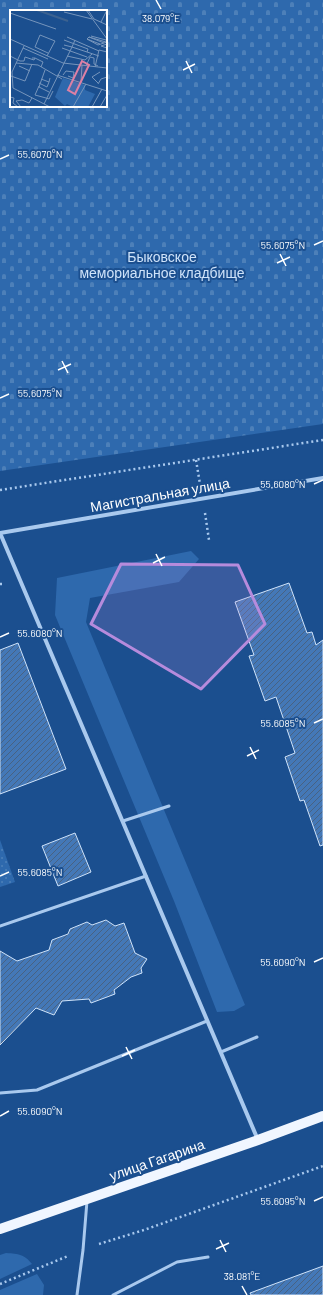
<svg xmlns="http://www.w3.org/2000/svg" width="323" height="1295" font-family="Barlow,sans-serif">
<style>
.grass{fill:#2e69ad}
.cemetery{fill:url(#cemetery-stones);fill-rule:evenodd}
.park{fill:url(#park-dots)}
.building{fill:url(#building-hatch);stroke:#cfe3fa}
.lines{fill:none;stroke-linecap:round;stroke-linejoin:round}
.path{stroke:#a9c9ee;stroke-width:2.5;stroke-dasharray:2 3;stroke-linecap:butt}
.lane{stroke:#a9c9ee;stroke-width:3}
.street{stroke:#a9c9ee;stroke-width:4}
.primary{stroke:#f0f6ff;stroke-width:10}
.marked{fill:#b68bdc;fill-opacity:0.2;stroke:#b68bdc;stroke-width:3;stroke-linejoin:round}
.ticks{fill:none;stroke:#fff;stroke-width:1.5}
.labels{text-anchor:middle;stroke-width:4;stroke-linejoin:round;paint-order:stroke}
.park-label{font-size:14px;fill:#cfe3fa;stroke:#1b4f8f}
.street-label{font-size:14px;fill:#fff;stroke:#1b4f8f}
.inset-river{fill:none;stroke:#3c6290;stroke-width:2}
.inset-road{fill:none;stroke:#7695bc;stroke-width:1}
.view{fill:#dd80a5;fill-opacity:0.15;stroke:#dd80a5;stroke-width:2}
.inset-edge{fill:none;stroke:#fff;stroke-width:2}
.ticks-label{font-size:10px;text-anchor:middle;fill:#fff;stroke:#1b4f8f;stroke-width:4;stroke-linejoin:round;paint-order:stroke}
</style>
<defs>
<pattern id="cemetery-stones" width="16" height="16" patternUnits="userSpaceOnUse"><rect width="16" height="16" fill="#2e69ad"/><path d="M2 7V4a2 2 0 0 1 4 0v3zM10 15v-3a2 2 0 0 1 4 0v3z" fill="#4d80b9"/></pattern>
<pattern id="park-dots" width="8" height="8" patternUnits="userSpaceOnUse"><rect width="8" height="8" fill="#2e69ad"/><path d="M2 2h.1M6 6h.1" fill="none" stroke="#4d80b9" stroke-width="1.8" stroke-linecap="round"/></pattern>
<pattern id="building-hatch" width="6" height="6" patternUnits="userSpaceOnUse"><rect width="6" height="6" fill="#4478b7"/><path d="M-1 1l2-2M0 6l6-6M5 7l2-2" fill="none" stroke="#486282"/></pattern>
</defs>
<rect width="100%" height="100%" fill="#1b4f8f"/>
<path class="grass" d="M 191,551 L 199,559 L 179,582 L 90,598 L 86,622 L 245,1005 L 234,1011 L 217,1012 L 174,901 L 55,615 L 57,578 Z
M 6,1253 C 19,1254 24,1254 32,1264 L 0,1279 L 0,1255 Z
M 37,1274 L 44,1285 L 43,1295 L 0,1295 L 0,1290 Z"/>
<path class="cemetery" d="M 0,0 L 323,0 L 323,424 L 0,471 ZM 11,11 L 106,11 L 106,106 L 11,106 Z"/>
<path class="park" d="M 0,840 L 15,882 L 0,887 Z"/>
<path class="building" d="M 289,583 L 307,633 L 312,632 L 316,645 L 323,640 L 323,845 L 320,846 L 304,800 L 300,801 L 285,757 L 295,753 L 276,697 L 265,701 L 249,656 L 254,655 L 235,602 Z
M 18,643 L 66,769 L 0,794 L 0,650 Z
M 75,833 L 91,872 L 58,886 L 42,846 Z
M 106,920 L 115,926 L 124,923 L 135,953 L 147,959 L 141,968 L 142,973 L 131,977 L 114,990 L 115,994 L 91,1003 L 89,999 L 62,1001 L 54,1015 L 36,1008 L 0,1045 L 0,951 L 17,961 L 49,950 L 52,940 L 68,934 L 70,929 L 87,922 L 92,925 Z
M 323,1266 L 323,1295 L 251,1295 L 250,1293 Z"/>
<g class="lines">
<path class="path" d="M 196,460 L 200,484
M 0,490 L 323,440
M 205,513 L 209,540
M 0,584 L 4,584
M 99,1244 L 144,1230 L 323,1166
M 0,1284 L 68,1256"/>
<path class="lane" d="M 123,821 L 169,806
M 0,926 L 146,876
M 221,1052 L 257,1037
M 0,1093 L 37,1090 L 207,1021
M 77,1295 L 83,1250 L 87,1201
M 113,1295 L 177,1262 L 208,1257"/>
<path class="street" d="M 0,533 L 258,1140
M 0,533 L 323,478"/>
<path class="primary" d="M 0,1229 L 258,1140 L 323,1116"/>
</g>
<path class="marked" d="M 121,564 L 238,565 L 265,624 L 201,689 L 91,624 Z"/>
<path class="ticks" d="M 156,0 L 161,9M 186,61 L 192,73M 183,70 L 195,64M 0,159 L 9,155M 314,245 L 323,241M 280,254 L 286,266M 277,263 L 290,257M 62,361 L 68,373M 58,370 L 71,364M 0,398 L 9,394M 314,484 L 323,480M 156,554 L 162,566M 153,563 L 165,557M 0,637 L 9,633M 314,723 L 323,719M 250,747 L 256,759M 247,756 L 259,750M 0,876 L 9,872M 314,962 L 323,958M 126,1047 L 132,1059M 122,1056 L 135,1050M 0,1116 L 9,1111M 314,1201 L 323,1197M 220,1240 L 226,1252M 216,1249 L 229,1243M 242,1286 L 247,1295"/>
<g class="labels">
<g class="park-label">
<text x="162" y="262">Быковское<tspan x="162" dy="16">мемориальное кладбище</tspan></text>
</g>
<g class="street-label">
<text transform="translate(160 495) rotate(-10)" y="5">Магистральная улица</text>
<text transform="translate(157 1160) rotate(-19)" y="5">улица Гагарина</text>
</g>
</g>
<g transform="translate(10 10)">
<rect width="97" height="97" fill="#1b4f8f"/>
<path d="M 53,68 L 75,75 L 75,80 L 85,84 L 78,97 L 63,97 L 57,94 L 55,96 L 45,87 Z" fill="#2e69ad"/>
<path class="inset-river" d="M 27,0 L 58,11"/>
<path class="inset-road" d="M 76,0 L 97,29M 78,0 L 84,9 L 97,15M 54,2 L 82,9M 0,3 L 46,19M 91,12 L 97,0M 81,26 L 96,30M 57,27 L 89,41M 79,27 L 96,32M 0,29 L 53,53 L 97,58M 77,29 L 90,34M 54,30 L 78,39 L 77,42M 94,33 L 79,27 L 77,29 L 88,35 L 97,32M 97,34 L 91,36 L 97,38M 54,35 L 62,37 L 65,30M 14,36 L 2,62 L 3,78 L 40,97M 13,38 L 38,49M 52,38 L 77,47M 0,46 L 10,51 L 14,51 L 15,47 L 24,50 L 25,48 L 22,48M 37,46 L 45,31 L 30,25 L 25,37 L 38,43M 57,46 L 75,50 L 82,44M 25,48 L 33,52 L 31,57M 6,53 L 28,55 L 52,69M 9,56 L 20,61M 76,56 L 80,47 L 84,48 L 84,54 L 88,56M 85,57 L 89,40 L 97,42M 35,60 L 29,77 L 39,82M 47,65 L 97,81M 53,65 L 56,61 L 64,62 L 63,68 L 58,66M 1,66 L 15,71 L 22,54M 31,69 L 39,72 L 40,68M 71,72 L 72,55M 29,73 L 37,77 L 39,72M 88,73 L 82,67 L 90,62M 88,74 L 91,69 L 97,67M 29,76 L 25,85 L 36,88M 0,87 L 4,88 L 3,93 L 8,97M 36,88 L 39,89 L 43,81M 34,94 L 62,37 L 89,46M 11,97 L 6,91 L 12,90 L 19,93 L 22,88M 63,97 L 76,74M 82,97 L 92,79M 90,97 L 97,85"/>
<path class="view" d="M 72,51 L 79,55 L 65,84 L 58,80 Z"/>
<rect width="97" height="97" class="inset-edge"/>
</g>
<g class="ticks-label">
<text x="161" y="22">38.079°E</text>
<text x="40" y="158">55.6070°N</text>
<text x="283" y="249">55.6075°N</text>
<text x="40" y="397">55.6075°N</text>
<text x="283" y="488">55.6080°N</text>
<text x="40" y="637">55.6080°N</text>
<text x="283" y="727">55.6085°N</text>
<text x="40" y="876">55.6085°N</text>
<text x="283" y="966">55.6090°N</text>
<text x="40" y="1115">55.6090°N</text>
<text x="283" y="1205">55.6095°N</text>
<text x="242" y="1280">38.081°E</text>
</g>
</svg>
